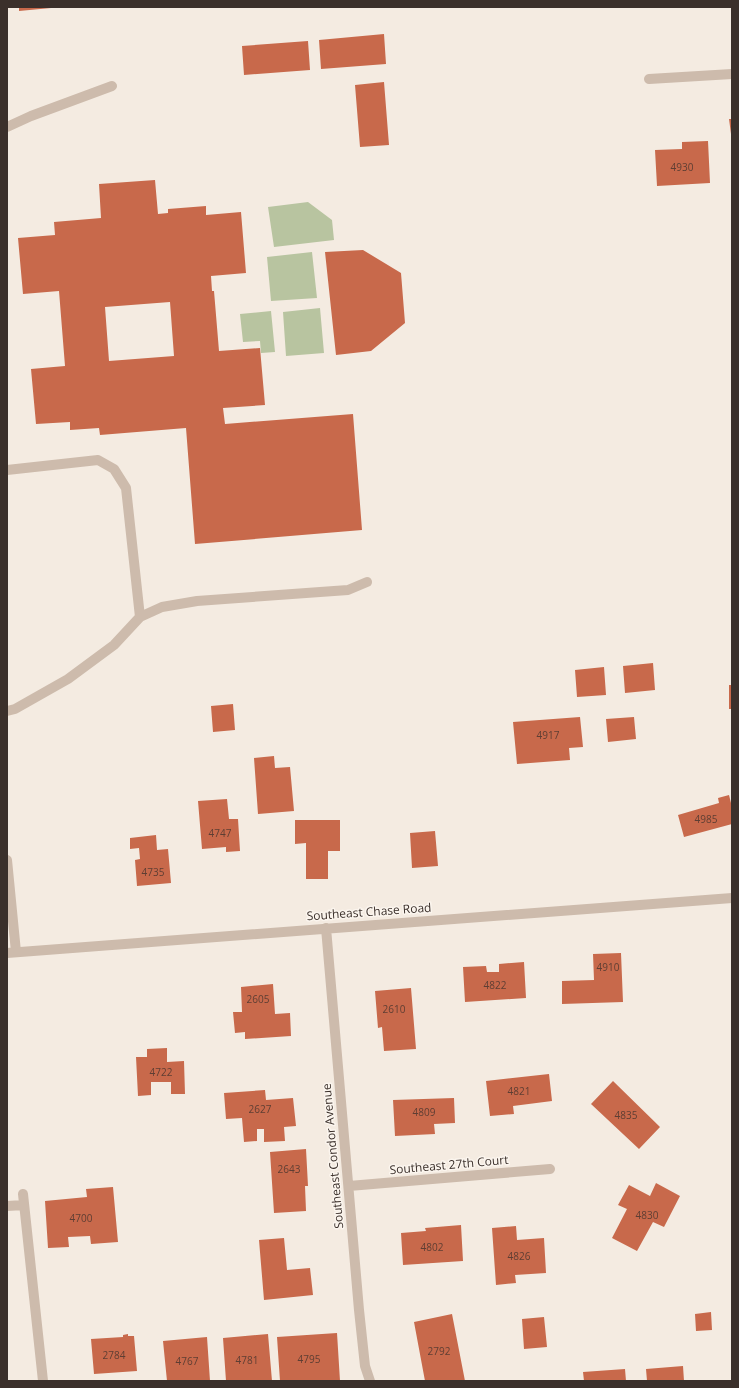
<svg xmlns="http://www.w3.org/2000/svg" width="739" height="1388" font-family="'Open Sans',sans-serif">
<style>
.green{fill:#b8c4a0}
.building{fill:#c8694b;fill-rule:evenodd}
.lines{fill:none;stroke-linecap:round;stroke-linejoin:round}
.minor{stroke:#cdbbac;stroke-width:10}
.labels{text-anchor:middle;stroke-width:3;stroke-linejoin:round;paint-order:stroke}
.number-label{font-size:10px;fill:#5e3e33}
.street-label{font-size:12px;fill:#3b302b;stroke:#fbf5ee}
</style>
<rect width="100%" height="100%" fill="#f4ebe1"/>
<path class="green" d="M 308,202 L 332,220 L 334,240 L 274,247 L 268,207 Z
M 312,252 L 317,298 L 271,301 L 267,257 Z
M 320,308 L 324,353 L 286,356 L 283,312 Z
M 271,311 L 275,352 L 261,353 L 260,341 L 243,342 L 240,314 Z"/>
<path class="building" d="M 19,7 L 51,7 L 51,8 L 19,11 Z
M 384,34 L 386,64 L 321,69 L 319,40 Z
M 308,41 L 310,70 L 244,75 L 242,46 Z
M 384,82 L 389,145 L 360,147 L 355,85 Z
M 729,119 L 732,119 L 732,134 L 731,134 Z
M 708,141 L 710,183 L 657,186 L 655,150 L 682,149 L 682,142 Z
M 155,180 L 158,214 L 168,213 L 168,209 L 206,206 L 206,215 L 241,212 L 246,273 L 211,276 L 212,291 L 214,291 L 219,351 L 260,348 L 265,405 L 223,408 L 225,424 L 353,414 L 362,530 L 195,544 L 186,428 L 100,435 L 99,428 L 70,430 L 70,422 L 36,424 L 31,369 L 65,366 L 59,291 L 23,294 L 18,238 L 55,235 L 54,222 L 101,218 L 99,184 ZM 170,302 L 174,356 L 109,361 L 105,307 Z
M 363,250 L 401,273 L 405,323 L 371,351 L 336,355 L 325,252 Z
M 653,663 L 655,690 L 625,693 L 623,666 Z
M 604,667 L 606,695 L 577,697 L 575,670 Z
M 729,685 L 732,685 L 732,709 L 729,709 Z
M 233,704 L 235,730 L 213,732 L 211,706 Z
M 580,717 L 583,747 L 569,748 L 570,760 L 517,764 L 513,722 Z
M 634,717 L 636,739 L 608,742 L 606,719 Z
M 274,756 L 275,768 L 290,767 L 294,811 L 258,814 L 254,758 Z
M 729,795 L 731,803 L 732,803 L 732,824 L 684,837 L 678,815 L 719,803 L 718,798 Z
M 227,799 L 229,819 L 238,819 L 240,851 L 226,852 L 226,847 L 202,849 L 198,801 Z
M 295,820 L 340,820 L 340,851 L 328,851 L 328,879 L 306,879 L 306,843 L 295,844 Z
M 435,831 L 438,866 L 412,868 L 410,833 Z
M 156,835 L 157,850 L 168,849 L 171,883 L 137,886 L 135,860 L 140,859 L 139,848 L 130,849 L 130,838 Z
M 621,953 L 623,1002 L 562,1004 L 562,981 L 594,980 L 593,954 Z
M 524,962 L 526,998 L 465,1002 L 463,967 L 486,966 L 487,972 L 499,972 L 499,964 Z
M 273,984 L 275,1014 L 290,1013 L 291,1036 L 245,1039 L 245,1032 L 235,1033 L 233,1012 L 242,1012 L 241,987 Z
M 411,988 L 416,1049 L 384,1051 L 382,1027 L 378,1028 L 375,991 Z
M 167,1048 L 167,1062 L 184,1061 L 185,1094 L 171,1094 L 171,1082 L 151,1082 L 151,1095 L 138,1096 L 136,1057 L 147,1057 L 147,1049 Z
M 549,1074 L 552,1101 L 513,1106 L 514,1114 L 490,1116 L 486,1081 Z
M 613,1081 L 660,1127 L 639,1149 L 591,1104 Z
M 265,1090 L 266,1100 L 293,1098 L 296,1126 L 284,1127 L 285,1141 L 264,1142 L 264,1129 L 257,1129 L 257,1141 L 244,1142 L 242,1118 L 226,1119 L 224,1093 Z
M 454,1098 L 455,1123 L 434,1124 L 435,1134 L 395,1136 L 393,1100 Z
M 306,1149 L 308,1186 L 305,1186 L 306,1211 L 274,1213 L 270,1152 Z
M 656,1183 L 680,1196 L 664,1227 L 653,1222 L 637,1251 L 612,1238 L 627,1209 L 618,1205 L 629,1185 L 650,1196 Z
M 113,1187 L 118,1242 L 91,1244 L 90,1236 L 68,1237 L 69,1247 L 48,1248 L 45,1201 L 87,1197 L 86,1189 Z
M 461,1225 L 463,1261 L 403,1265 L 401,1233 L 426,1231 L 425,1228 Z
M 516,1226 L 517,1240 L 544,1238 L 546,1273 L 515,1275 L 516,1283 L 496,1285 L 492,1228 Z
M 284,1238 L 287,1270 L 310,1268 L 313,1295 L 264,1300 L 259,1240 Z
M 711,1312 L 712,1330 L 696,1331 L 695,1314 Z
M 452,1314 L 465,1381 L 425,1381 L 414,1322 Z
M 544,1317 L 547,1347 L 524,1349 L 522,1319 Z
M 337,1333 L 340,1381 L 280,1381 L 277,1337 Z
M 128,1334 L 128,1336 L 134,1336 L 137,1371 L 94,1374 L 91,1339 L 123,1337 L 123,1335 Z
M 268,1334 L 272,1381 L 226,1381 L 223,1338 Z
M 207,1337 L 210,1381 L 167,1381 L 163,1341 Z
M 683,1366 L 684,1381 L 647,1381 L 646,1369 Z
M 625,1369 L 626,1381 L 584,1381 L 583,1372 Z"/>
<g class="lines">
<path class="minor" d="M 649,79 L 732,74
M 7,127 L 31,116 L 112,86
M 7,470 L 98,460 L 114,469 L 126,488 L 140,617
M 7,711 L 15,709 L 68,679 L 114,645 L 140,617 L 162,607 L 197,601 L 348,590 L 367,582
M 7,860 L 16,952
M 326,928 L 359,1310 L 365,1366 L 370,1381
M 7,953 L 732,898
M 349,1186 L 550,1169
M 23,1194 L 43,1381
M 7,1206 L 24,1205"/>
</g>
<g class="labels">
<g class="number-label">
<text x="682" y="171">4930</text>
<text x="548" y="739">4917</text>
<text x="706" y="823">4985</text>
<text x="220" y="837">4747</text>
<text x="153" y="876">4735</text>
<text x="608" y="971">4910</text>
<text x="495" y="989">4822</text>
<text x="258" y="1003">2605</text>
<text x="394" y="1013">2610</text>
<text x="161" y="1076">4722</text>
<text x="519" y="1095">4821</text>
<text x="260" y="1113">2627</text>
<text x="424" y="1116">4809</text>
<text x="626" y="1119">4835</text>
<text x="289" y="1173">2643</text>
<text x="647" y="1219">4830</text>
<text x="81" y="1222">4700</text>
<text x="432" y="1251">4802</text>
<text x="519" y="1260">4826</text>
<text x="439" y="1355">2792</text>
<text x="114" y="1359">2784</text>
<text x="309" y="1363">4795</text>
<text x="247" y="1364">4781</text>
<text x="187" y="1365">4767</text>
</g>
<g class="street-label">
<text transform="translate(369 912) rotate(-4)" y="4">Southeast Chase Road</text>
<text transform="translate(333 1156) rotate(-95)" y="4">Southeast Condor Avenue</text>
<text transform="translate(449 1165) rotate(-5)" y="4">Southeast 27th Court</text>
</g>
</g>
<rect width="739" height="1388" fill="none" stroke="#3b302b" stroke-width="16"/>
</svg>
